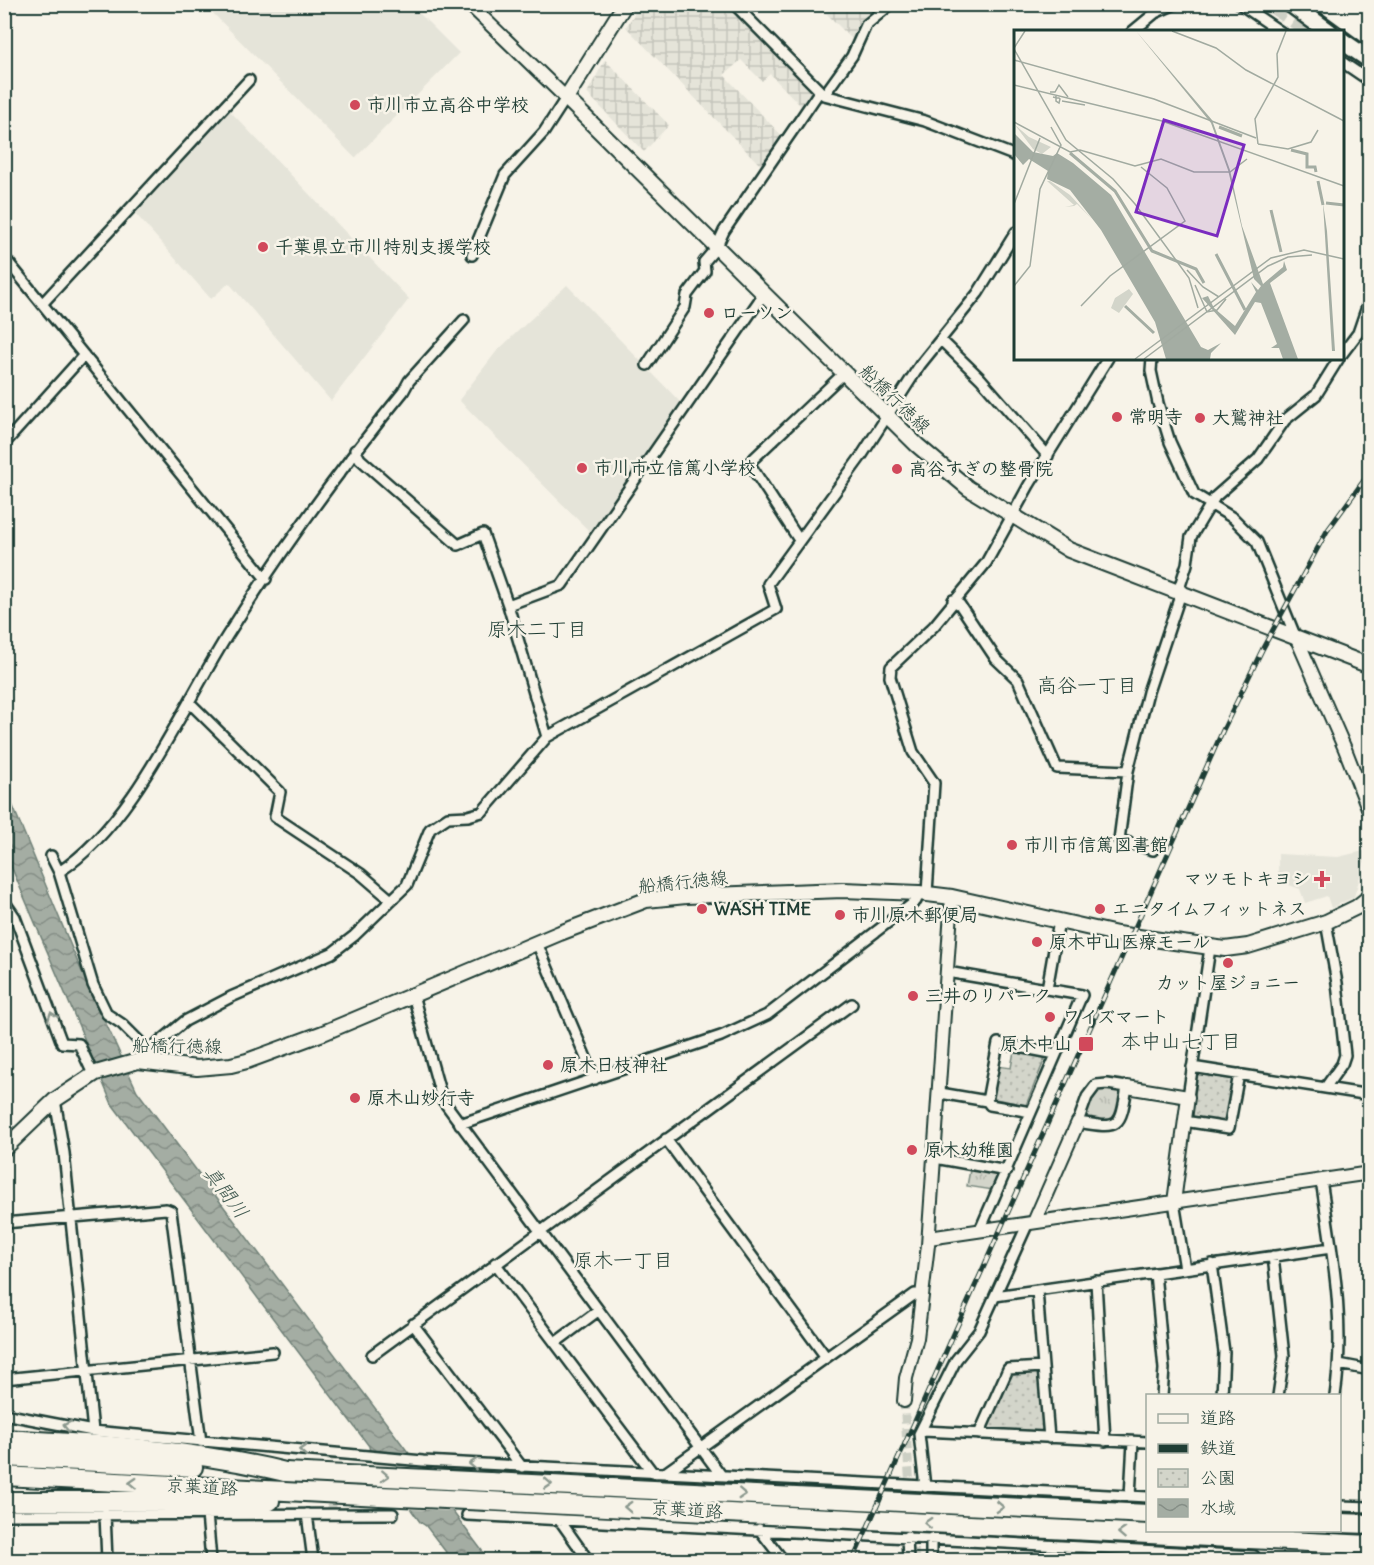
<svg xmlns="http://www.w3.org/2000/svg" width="1374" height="1565" font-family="Delius,'Klee One',sans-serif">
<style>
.built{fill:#e5e4d9}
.industrial{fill:url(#industrial-grid)}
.grass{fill:url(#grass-tufts);stroke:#79897f;stroke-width:1.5}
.park{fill:url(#park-dots);stroke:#79897f;stroke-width:1.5}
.water{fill:url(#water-waves);stroke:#6f8077;stroke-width:1.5}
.pier{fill:#f7f3e8}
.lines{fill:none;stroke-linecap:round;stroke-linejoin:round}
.minor-tunnel{stroke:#cccfc4;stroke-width:9;stroke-dasharray:9 4.5;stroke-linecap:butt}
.motorway-tunnel{stroke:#cccfc4;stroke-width:18;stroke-dasharray:18 9;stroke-linecap:butt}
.minor-casing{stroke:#1f3d34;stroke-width:14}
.tertiary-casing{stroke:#1f3d34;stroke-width:16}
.secondary-casing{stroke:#1f3d34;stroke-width:18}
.trunk-casing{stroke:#1f3d34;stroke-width:21}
.motorway-casing{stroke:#1f3d34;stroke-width:22}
.minor{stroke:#f7f3e8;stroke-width:9}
.tertiary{stroke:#f7f3e8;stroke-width:12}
.secondary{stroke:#f7f3e8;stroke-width:14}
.trunk{stroke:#f7f3e8;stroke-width:16}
.motorway{stroke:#f7f3e8;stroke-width:18}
.rail-casing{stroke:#1f3d34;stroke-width:5}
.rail{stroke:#f7f3e8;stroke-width:3;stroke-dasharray:9;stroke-linecap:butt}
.motorway-bridge-casing{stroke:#1f3d34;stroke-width:22;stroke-linecap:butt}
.motorway-bridge{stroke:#f7f3e8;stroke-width:18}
.oneway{stroke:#8b988e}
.poi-dot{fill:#d1495b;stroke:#f7f3e8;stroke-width:2}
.labels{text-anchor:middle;stroke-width:5;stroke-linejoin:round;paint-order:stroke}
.poi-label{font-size:18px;font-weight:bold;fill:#1f3d34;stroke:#f7f3e8;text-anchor:start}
.street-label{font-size:18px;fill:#1f3d34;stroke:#f7f3e8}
.neighbourhood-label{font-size:20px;fill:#1f3d34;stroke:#f7f3e8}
.water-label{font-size:20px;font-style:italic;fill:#405950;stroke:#f7f3e8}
.inset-river{fill:none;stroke:#a4ada3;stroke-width:3}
.inset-road{fill:none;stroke:#a1aaa0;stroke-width:1.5}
.view{fill:#7b2cbf;fill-opacity:0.15;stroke:#7b2cbf;stroke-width:3}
.inset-edge{fill:none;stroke:#1f3d34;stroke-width:3}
</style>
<defs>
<pattern id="industrial-grid" width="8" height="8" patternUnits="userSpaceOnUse" patternTransform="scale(1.5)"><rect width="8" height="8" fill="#e5e4d9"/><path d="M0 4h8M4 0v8" fill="none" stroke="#c4c4bb"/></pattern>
<pattern id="grass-tufts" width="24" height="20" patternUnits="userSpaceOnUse" patternTransform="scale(1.5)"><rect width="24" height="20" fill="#d3d5ca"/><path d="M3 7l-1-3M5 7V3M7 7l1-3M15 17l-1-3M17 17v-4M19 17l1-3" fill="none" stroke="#b5b8ae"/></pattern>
<pattern id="park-dots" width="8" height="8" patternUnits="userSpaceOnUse" patternTransform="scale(1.5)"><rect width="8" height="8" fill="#d3d5ca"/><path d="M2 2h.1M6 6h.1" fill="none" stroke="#b5b8ae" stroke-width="1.8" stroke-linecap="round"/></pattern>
<pattern id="water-waves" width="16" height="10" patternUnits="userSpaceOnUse" patternTransform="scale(1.5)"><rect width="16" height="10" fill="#a4ada3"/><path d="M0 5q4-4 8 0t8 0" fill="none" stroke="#858e86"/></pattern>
</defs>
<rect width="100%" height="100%" fill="#f7f3e8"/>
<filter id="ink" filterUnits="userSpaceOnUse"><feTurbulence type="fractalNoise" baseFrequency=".0167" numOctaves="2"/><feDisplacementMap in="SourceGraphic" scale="12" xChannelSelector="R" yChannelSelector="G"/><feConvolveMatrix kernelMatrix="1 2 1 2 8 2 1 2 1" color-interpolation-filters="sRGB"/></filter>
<g filter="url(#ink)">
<path class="built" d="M 205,5 L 411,5 L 459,53 L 355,158 Z
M 230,111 L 409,299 L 331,401 L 229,283 L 211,299 L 134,212 Z
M 567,285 L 682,404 L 591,533 L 459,400 L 496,352 Z
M 1368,850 L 1354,897 L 1331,908 L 1327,896 L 1305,903 L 1300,889 L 1289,885 L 1278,873 L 1278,854 L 1338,857 Z"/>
<path class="industrial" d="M 640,5 L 729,5 L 813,94 L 803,108 L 770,74 L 762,81 L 741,60 L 724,75 L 783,137 L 762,167 L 626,27 Z
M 818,5 L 870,5 L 877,11 L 855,42 Z
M 605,60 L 669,125 L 644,152 L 587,93 Z"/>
<path class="grass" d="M 1109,1087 L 1120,1090 L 1122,1099 L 1116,1119 L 1104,1122 L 1088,1119 C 1083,1103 1093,1089 1109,1087 Z
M 970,1170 L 995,1174 L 998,1177 L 993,1190 L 967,1186 Z"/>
<path class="park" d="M 1014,1051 L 1046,1056 L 1026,1105 L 995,1099 L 991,1095 L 997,1066 L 1011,1068 Z
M 1198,1070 L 1234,1078 L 1227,1122 L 1224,1124 L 1192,1120 Z
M 1036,1371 L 1039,1375 L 1044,1429 L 1041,1432 L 990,1430 L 987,1426 L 1010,1375 Z"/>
<path class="water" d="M 4,792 L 12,804 L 78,963 L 137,1091 L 489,1560 L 452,1560 L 426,1526 L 420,1522 L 370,1453 L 369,1446 L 112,1104 L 5,852 Z"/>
<path class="pier" d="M 373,1461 L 420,1464 L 456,1511 L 407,1509 Z"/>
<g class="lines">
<path class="minor-tunnel" d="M 904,1401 L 915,1560
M 332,1452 L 332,1476
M 332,1490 L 332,1514"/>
<path class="motorway-tunnel" d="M 1272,4 L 1313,32"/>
<defs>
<path id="minor" d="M 734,4 L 824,95 L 925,121 L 1016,156
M 1240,4 L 1281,32
M 1132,32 L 1155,13 L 1175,4
M 1342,62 L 1370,81
M 824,95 L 852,56 L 866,25 L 891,4
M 472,255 L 505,175 L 544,132 L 566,98
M 4,257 L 266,579
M 42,304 L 249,80
M 941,340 L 981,379 L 1048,456
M 1342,354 L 1358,333 L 1370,298
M 1152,358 L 1151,371 L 1158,403 L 1170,442 L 1194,494 L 1233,518 L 1257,542 L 1296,638
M 647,365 L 685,307 L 687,295 L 705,271 L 704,262 L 716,248 L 724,231 L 819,92
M 4,444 L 84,355
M 355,450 L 360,459 L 458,545 L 483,534 L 508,605 L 547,737
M 799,540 L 749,463 L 843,374
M 1178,592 L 1187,564 L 1191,537 L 1215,497 L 1258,459 L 1285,420 L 1316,395 L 1339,358
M 953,600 L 960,605 L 996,659 L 1018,680 L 1057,768 L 1128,771
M 508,605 L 562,585 L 763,295
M 189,702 L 280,792 L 275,817 L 361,874 L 391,900
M 1153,850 L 1119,840 L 1128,771 L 1148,692 L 1181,593
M 51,856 L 59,872
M 927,893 L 934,783 L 913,752 L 890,677 L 891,667 L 934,626 L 986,563 L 1029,485 L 1108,358
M 4,901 L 15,917 L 62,1043 L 79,1044 L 93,1074
M 537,943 L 595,1079
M 947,972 L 1082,995 L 980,1230
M 1047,989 L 1059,921
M 413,995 L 442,1099 L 721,1475
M 149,1051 L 122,1024 L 107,1014 L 93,985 L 59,872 C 133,824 180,711 227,636 C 280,552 340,469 403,392 L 409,381 L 464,320
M 150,1060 L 149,1051 L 185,1021 L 231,997 L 332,953 L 354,936 L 407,885 L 430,829 L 448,817 L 468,816 L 482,812 L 547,737 L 776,609 L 768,584 L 862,455 L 920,365 L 978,293 L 1016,232
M 1192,1067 L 1370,1095
M 1107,1084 L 1127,1087 C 1120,1129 1120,1129 1078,1122 L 1087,1097 L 1096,1085 Z
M 1325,1088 L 1342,1064 L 1345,1055 L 1337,983 L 1326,922
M 940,1093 L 987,1101 L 990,1105 L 1031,1112
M 1188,1097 L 1210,948
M 55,1100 L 64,1153 L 93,1431
M 987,1101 L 998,1043 L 1056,1054
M 1184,1121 L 1229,1128 L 1239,1074
M 460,1124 L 721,1036 L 767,1015 L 916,901 L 919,893
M 666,1139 L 826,1357
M 935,1158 L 1007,1171
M 1321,1180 C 1332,1252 1346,1322 1335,1396
M 1174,1202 L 1185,1269
M 4,1223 L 166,1209 L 171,1211 L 201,1442
M 1273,1256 L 1284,1356 L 1278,1396
M 495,1263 L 653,1473
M 1212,1264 L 1224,1352 L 1222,1396
M 1155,1273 L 1164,1369 L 1162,1396
M 1096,1281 L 1105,1441
M 995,1296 L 1331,1248
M 413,1324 L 522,1467
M 555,1343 L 598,1311
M 372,1355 L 852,1004
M 1339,1364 L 1370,1370
M 1043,1367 L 1049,1438
M 4,1379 L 273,1352
M 4,1414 L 93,1431 L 423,1461 L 1148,1497
M 923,1431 L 1148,1442
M 979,1434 L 1008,1369 L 1043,1367 L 1037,1290
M 665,1473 L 915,1294 L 922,1295
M 925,1487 L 919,1434 L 956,1360 L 979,1331 L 1028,1223
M 1130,1496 L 1133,1442
M 1340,1506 L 1370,1507
M 105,1514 L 107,1560
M 207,1514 L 211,1560
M 307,1514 L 313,1560
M 4,1515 L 393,1514
M 467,1515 L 1254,1556 L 1253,1560
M 561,1522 L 588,1560
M 759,1529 L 783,1560
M 907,1536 L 908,1560
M 931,1560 L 931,1538
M 1069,1560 L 1070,1547"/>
<path id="tertiary" d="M 469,4 L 566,98
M 1297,639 L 1345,749 L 1370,813
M 1127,1087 L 1188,1097 L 1174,1202
M 1034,1222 L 1078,1122
M 929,1238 L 1370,1173
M 904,1401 L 906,1378 L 917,1338 L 928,1245 L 952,897"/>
<path id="secondary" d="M 625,4 L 566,98 L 917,445 L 968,488 L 1069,550 L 1370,666
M 4,1149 L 55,1100 L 96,1073 L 138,1061 L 197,1068 L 231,1065 L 247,1061 L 323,1033 L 560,933 L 646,900 L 686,896 L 843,890 L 919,893 L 952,897 L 1117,934 L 1225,949 L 1248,946 L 1326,922 L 1357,907 L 1367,899 L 1370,892"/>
<path id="trunk" d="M 1291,4 L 1329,32
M 1342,41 L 1370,60"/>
<path id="motorway" d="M 1326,4 L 1370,36
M 1349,4 L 1370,19
M 4,1439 C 97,1444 194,1450 285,1472
M 4,1457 L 193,1467
M 4,1476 L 380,1496
M 489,1482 L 1148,1514
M 4,1501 L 270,1501
M 488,1501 L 1370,1545
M 1340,1523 L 1370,1524"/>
</defs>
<use href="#minor" class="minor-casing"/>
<use href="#tertiary" class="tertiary-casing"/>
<use href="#secondary" class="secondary-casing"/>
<use href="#trunk" class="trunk-casing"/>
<use href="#motorway" class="motorway-casing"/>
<use href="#minor" class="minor"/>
<use href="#tertiary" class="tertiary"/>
<use href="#secondary" class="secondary"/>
<use href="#trunk" class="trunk"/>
<use href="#motorway" class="motorway"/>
<defs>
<path id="rail" d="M 853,1560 L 1223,730 L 1263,648 L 1327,531 L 1370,472"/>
</defs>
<use href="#rail" class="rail-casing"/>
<use href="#rail" class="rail"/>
<defs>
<path id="motorway-bridge" d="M 285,1472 L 489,1482
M 380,1496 L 488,1501"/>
</defs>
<use href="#motorway-bridge" class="motorway-bridge-casing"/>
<use href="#motorway-bridge" class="motorway-bridge"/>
</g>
<defs><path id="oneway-chevron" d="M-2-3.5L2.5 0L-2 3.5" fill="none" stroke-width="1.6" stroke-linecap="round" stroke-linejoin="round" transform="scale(1.5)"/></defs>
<g class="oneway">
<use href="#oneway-chevron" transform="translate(52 1016) rotate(-110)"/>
<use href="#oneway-chevron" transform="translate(67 1426) rotate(-169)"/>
<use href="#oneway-chevron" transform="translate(303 1450) rotate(-176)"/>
<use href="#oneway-chevron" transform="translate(473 1464) rotate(-177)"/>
<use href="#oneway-chevron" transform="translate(385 1476) rotate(3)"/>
<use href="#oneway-chevron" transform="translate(133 1483) rotate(-177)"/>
<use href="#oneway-chevron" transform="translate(548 1484) rotate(3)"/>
<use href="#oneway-chevron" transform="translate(742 1494) rotate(3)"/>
<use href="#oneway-chevron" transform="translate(628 1507) rotate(-177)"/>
<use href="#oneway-chevron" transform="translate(1000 1507) rotate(3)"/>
<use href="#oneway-chevron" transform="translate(928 1523) rotate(-177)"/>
<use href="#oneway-chevron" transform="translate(1122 1533) rotate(-177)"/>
</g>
</g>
<g class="poi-dot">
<circle cx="355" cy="105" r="6"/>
<circle cx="263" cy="247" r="6"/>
<circle cx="709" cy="313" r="6"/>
<circle cx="1117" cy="417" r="6"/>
<circle cx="1200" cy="418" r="6"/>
<circle cx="582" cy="468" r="6"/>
<circle cx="897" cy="469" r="6"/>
<circle cx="1012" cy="845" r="6"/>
<path d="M1319 870h6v6h6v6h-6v6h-6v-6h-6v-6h6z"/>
<circle cx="702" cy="909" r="6"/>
<circle cx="1100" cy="909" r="6"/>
<circle cx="840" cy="915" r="6"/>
<circle cx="1037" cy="942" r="6"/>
<circle cx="1228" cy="963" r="6"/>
<circle cx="913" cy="996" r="6"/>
<circle cx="1050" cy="1017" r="6"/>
<rect x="1078" y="1036" width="16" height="16" rx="3"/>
<circle cx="548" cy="1065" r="6"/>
<circle cx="355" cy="1098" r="6"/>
<circle cx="912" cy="1150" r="6"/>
</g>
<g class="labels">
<g class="poi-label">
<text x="367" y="111">市川市立高谷中学校</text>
<text x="275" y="253">千葉県立市川特別支援学校</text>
<text x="721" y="319">ローソン</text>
<text x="1129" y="423">常明寺</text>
<text x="1212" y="424">大鷲神社</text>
<text x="594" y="474">市川市立信篤小学校</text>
<text x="909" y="475">高谷すぎの整骨院</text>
<text x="1024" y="851">市川市信篤図書館</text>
<text x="1310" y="885" text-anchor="end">マツモトキヨシ</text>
<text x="714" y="915">WASH TIME</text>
<text x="1112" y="915">エニタイムフィットネス</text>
<text x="852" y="921">市川原木郵便局</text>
<text x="1049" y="948">原木中山医療モール</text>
<text x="1228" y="989" text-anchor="middle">カット屋ジョニー</text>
<text x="925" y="1002">三井のリパーク</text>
<text x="1062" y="1023">ワイズマート</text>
<text x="1072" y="1050" text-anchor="end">原木中山</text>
<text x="560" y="1071">原木日枝神社</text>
<text x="367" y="1104">原木山妙行寺</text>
<text x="924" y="1156">原木幼稚園</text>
</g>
<g class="street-label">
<text transform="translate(895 399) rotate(44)" y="6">船橋行徳線</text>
<text transform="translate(683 882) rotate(-6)" y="6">船橋行徳線</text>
<text transform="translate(177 1046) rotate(1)" y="6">船橋行徳線</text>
<text transform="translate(202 1487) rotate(3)" y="6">京葉道路</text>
<text transform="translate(687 1510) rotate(3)" y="6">京葉道路</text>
</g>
<g class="neighbourhood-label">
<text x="537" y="636">原木二丁目</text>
<text x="1087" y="692">高谷一丁目</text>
<text x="1181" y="1048">本中山七丁目</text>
<text x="623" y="1267">原木一丁目</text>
</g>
<g class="water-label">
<text transform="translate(226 1192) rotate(53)" y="7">真間川</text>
</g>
</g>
<g transform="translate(1014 30)">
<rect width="330" height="330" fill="#f7f3e8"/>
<path d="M 33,151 L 36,151 L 56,165 L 78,189 L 63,174 L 60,176 L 51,177 L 60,175 Z" fill="#d3d5ca"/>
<path d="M 1,95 L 15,107 L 37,117 L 28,124 L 19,119 ZM 115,259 L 119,264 L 105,283 L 97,278 L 101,268 Z" fill="#d3d5ca"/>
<path d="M 122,1 L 198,90 L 216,140 L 228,196 L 249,254 L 269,237 L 270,231 L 273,240 L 256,253 L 284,329 L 269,329 L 265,318 L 257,318 L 263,314 L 247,273 L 241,272 L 221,305 L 188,268 L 194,266 L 200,278 L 221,296 L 242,262 L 237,252 L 244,260 L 247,256 L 240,249 L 214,140 L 197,93 ZM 0,103 L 19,122 L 39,126 L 43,123 L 59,133 L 97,165 L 187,317 L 194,320 L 207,313 L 197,323 L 196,329 L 152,329 L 141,292 L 87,200 L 56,160 L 33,149 L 34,141 L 15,129 L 9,135 L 0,124 ZM 309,173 L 313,201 L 321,321 L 318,321 Z" fill="#a4ada3"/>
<path class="inset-river" d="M 205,97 L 228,106M 277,120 L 293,124 L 293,137 L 301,137 L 302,142M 56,123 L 101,161 L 138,221 L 182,239 L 190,253M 304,151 L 309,175M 312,173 L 330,175M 257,180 L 267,222M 202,224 L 231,280M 111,276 L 140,303"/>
<path class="inset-road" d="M 158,1 L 202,18 L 232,40 L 330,91M 0,18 L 11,1M 0,19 L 52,110 L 99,149 L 121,174 L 175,248 L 184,278M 0,30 L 140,69 L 242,108M 0,55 L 148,91 L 330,156M 36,62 L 41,62 L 45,55 L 54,67M 39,67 L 43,68 L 45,68 L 46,69 L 45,73 L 42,71 L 42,66M 48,71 L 71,75M 0,92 L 56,122 L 66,120 L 121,136 L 147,129 L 180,142 L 216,142 L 233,129M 244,114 L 241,89 L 264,47 L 263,24 L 272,1M 244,114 L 274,119 L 297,112 L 304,100M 0,174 L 26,108M 173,240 L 189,257 L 205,267M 181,255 L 193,282 L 203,280 L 212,269M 0,256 L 16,236 L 26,159 L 47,115 L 37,97M 67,276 L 96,246 L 171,191 L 153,158 L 127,137M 121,329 L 257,228 L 290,220 L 330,229M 130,329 L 254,236 L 274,227 L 298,225"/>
<path class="view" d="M 150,90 L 230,115 L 203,206 L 122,182 Z"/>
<rect width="330" height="330" class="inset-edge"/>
</g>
<rect width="1374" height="1565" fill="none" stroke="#f7f3e8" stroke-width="24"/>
<rect x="12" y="12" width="1350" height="1541" fill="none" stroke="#1f3d34" stroke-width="2" filter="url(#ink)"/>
<rect x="1146" y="1394" width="195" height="138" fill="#f7f3e8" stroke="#a1aaa0" stroke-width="1.5"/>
<rect x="1158" y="1414" width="30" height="9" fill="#f7f3e8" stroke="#a1aaa0" stroke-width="1.5"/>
<text x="1200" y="1424" font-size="18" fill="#1f3d34">道路</text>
<rect x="1158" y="1444" width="30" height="9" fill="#1f3d34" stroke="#a1aaa0" stroke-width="1.5"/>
<text x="1200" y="1454" font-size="18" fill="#1f3d34">鉄道</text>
<rect x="1158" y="1469" width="30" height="18" fill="url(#park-dots)" stroke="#a1aaa0" stroke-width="1.5"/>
<text x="1200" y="1484" font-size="18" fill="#1f3d34">公園</text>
<rect x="1158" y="1499" width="30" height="18" fill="url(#water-waves)" stroke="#a1aaa0" stroke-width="1.5"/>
<text x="1200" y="1514" font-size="18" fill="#1f3d34">水域</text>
</svg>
